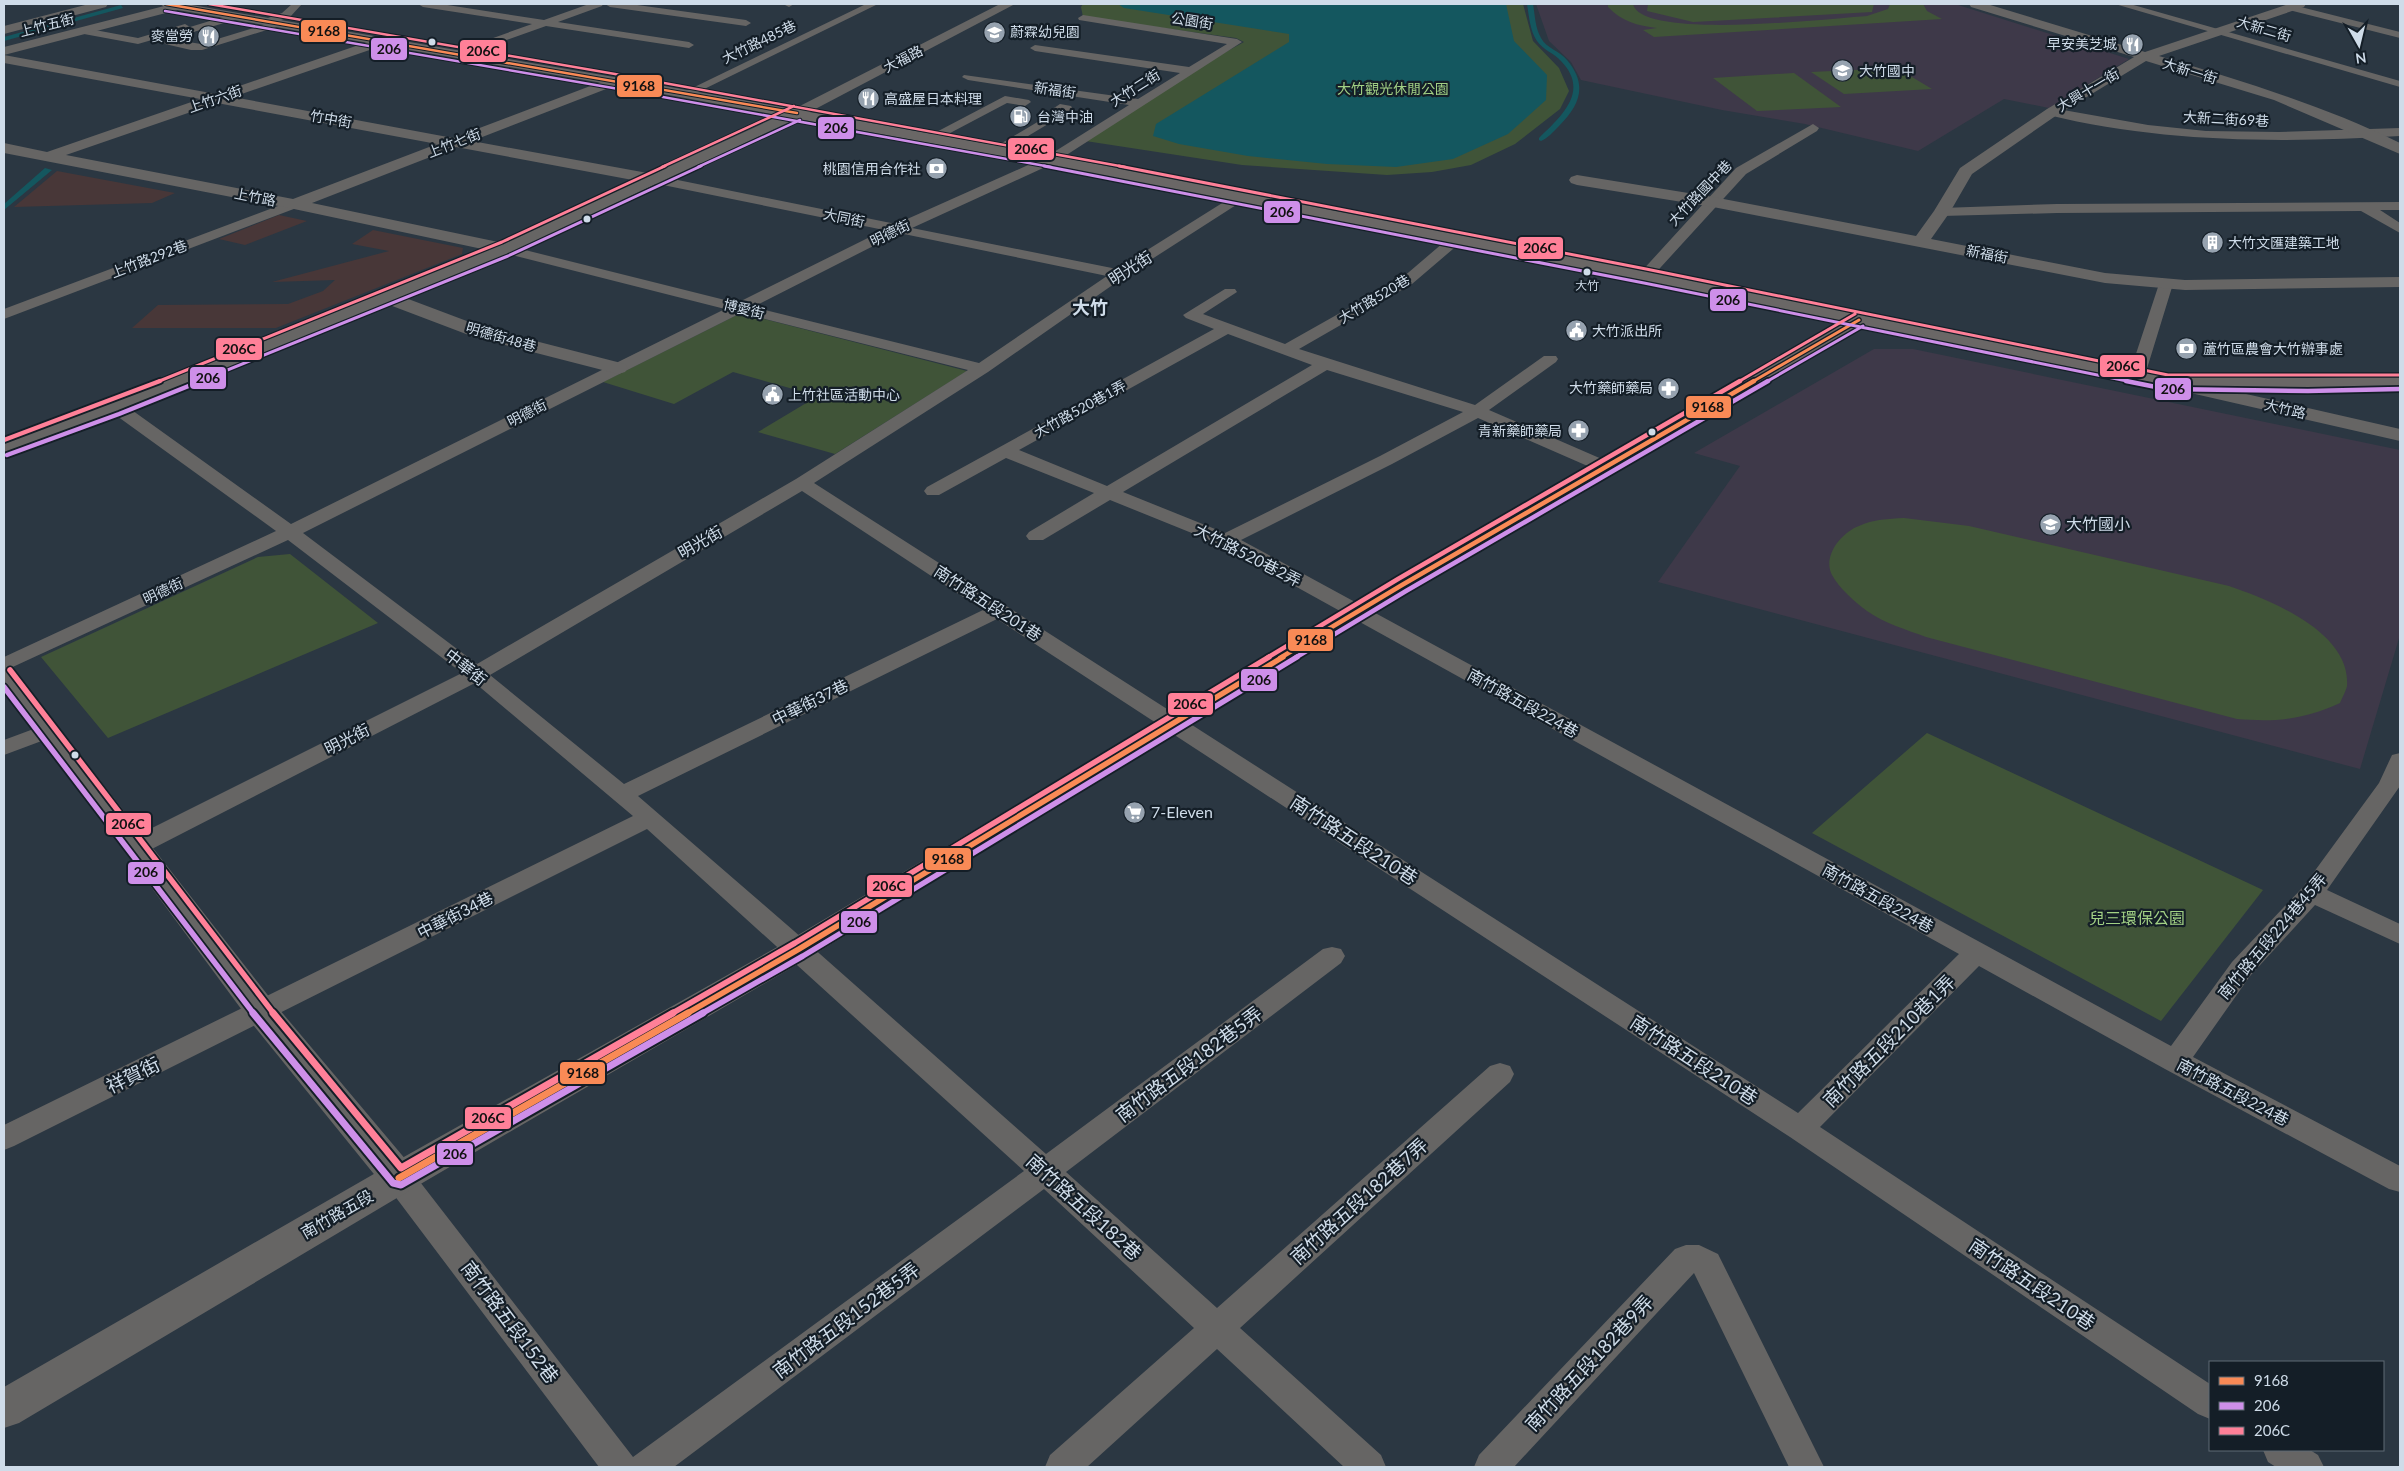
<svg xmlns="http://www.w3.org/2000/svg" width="2404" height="1471" font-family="Lato,'Noto Sans TC',sans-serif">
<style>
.industrial{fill:#483738}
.education{fill:#3e3949}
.green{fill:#405438}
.water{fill:#14575f}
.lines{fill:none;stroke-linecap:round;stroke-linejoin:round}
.stream{fill:#14575f;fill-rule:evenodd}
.service{fill:#666564;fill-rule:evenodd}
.minor{fill:#666564;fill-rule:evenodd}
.tertiary{fill:#666564;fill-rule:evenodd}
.secondary{fill:#6a6766;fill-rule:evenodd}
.bus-1-far4-casing{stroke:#141e27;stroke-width:4.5}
.bus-1-far3-casing{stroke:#141e27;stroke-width:5.5}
.bus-1-far2-casing{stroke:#141e27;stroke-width:8}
.bus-1-far1-casing{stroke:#141e27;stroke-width:9}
.bus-1-casing{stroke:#141e27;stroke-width:11}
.bus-2-far4-casing{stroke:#141e27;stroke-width:4.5}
.bus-2-far3-casing{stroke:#141e27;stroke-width:5.5}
.bus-2-far2-casing{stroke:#141e27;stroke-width:8}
.bus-2-far1-casing{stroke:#141e27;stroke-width:9}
.bus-2-casing{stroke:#141e27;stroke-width:11}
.bus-3-far4-casing{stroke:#141e27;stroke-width:4.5}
.bus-3-far3-casing{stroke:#141e27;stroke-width:5.5}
.bus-3-far2-casing{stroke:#141e27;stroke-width:8}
.bus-3-far1-casing{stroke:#141e27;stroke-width:9}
.bus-3-casing{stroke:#141e27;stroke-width:11}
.bus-1-far4{stroke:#f98a56;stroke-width:2.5}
.bus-1-far3{stroke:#f98a56;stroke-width:3}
.bus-1-far2{stroke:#f98a56;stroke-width:4.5}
.bus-1-far1{stroke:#f98a56;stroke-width:5.5}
.bus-1{stroke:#f98a56;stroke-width:7}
.bus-2-far4{stroke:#ce8fe9;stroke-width:2.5}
.bus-2-far3{stroke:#ce8fe9;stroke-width:3}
.bus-2-far2{stroke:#ce8fe9;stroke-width:4.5}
.bus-2-far1{stroke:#ce8fe9;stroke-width:5.5}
.bus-2{stroke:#ce8fe9;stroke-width:7}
.bus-3-far4{stroke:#ff8098;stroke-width:2.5}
.bus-3-far3{stroke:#ff8098;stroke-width:3}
.bus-3-far2{stroke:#ff8098;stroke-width:4.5}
.bus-3-far1{stroke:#ff8098;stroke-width:5.5}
.bus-3{stroke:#ff8098;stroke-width:7}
.bus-dot{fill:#cfdce9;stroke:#141e27;stroke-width:2}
.labels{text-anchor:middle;stroke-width:4.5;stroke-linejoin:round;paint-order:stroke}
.far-bus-label{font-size:12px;fill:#cfdce9;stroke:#141e27}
.far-street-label{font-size:14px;fill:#cfdce9;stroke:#141e27}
.far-poi-label{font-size:14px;fill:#cfdce9;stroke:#141e27;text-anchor:start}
.far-park-label{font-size:14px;fill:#a2d185;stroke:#141e27}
.street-label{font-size:16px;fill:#cfdce9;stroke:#141e27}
.poi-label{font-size:16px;fill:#cfdce9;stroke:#141e27;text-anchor:start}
.park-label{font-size:16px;fill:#a2d185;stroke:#141e27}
.far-district-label{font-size:18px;font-weight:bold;fill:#cfdce9;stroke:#141e27}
.near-street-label{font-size:19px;fill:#cfdce9;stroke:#141e27}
.line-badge{stroke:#141e27;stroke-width:2}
.pale-badge-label{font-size:14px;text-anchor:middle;font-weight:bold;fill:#111}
</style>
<rect width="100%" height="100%" fill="#2b3742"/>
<path class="industrial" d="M 57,171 L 175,193 L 152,203 L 14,207 Z
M 279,215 L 307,221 L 245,245 L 219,239 Z
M 373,230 L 463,248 L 462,254 L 276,328 L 132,328 L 158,305 L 288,304 L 323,291 L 335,280 L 272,282 L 389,251 L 352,244 Z"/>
<path class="education" d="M 1536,4 L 1955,4 L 2129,59 L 2049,108 L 2004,99 L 1918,151 L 1805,124 L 1722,110 L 1581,80 L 1571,62 L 1549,41 Z
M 1874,349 L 1913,349 L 2400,450 L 2400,635 L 2360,769 L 1658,582 L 1740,466 L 1694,453 Z"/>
<path class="green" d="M 1083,4 L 1523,4 L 1533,41 L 1559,68 L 1569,91 L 1560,109 L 1515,144 L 1471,165 L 1432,172 L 1387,175 L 1242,165 L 1079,140 L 1146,96 L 1244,42 L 1236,38 L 1083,17 L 1081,7 Z
M 1608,4 L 1633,4 C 1641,41 1833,18 1867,16 L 1888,9 L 1890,4 L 1923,4 L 1927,11 L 1942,19 L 1654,37 L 1643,30 L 1657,28 C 1638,26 1621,21 1608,7 Z
M 1648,4 L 1874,4 L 1872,12 L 1693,22 L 1647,11 Z
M 1897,68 L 1932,89 L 1844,94 L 1811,72 Z
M 1794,73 L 1841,107 L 1757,111 L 1713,78 Z
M 741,313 L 967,371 L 835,454 L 758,432 L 818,396 L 733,372 L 674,404 L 603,382 Z
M 1904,518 L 1969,526 L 2229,586 C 2270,600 2351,632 2347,686 C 2346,691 2342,698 2340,703 C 2303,720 2276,722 2237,719 L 1926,637 C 1907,630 1884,623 1867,611 C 1854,601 1840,589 1832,575 C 1822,556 1842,532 1859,526 C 1873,519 1889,519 1904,518 Z
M 290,554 L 378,623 L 108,738 L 41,657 L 258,557 Z
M 1927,733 L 2263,890 L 2161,1021 L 1812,833 Z"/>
<path class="water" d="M 1118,4 L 1506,4 L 1514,41 L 1547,75 L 1546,100 L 1508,134 L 1453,159 L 1396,167 L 1327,164 L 1248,156 L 1179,144 L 1153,136 L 1156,124 L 1289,42 L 1289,34 L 1124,8 Z"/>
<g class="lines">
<path class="stream" d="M 1527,4 L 1533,4 C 1535,15 1535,28 1541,38 C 1546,48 1560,51 1567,60 C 1588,85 1580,105 1559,126 C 1553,132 1548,138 1541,141 L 1539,140 L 1539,138 C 1562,116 1590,91 1561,61 C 1554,53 1543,50 1537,41 C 1530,31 1529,16 1527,4 Z
M 121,5 L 123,8 L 4,41 L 4,37 Z
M 45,168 L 52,170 L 4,210 L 4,204 Z"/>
<path class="service" d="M 292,4 L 302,4 L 290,17 L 281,20 L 284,23 L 283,25 L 202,50 L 191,50 L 165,44 L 164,42 L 169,35 L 138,44 L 84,34 L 79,31 L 84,28 L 138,38 L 185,24 L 190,27 L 233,14 L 241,14 L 241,18 L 180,36 L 176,40 L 201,44 L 267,24 L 264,21 L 265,19 L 282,13 Z
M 418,4 L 441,4 L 544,20 L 589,4 L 603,4 L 602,6 L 558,22 L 689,42 L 694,45 L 689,48 L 546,26 L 458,57 L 453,54 L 454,52 L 532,24 L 423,7 Z
M 605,4 L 630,4 L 746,20 L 751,23 L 746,26 L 610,7 Z
M 783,4 L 794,4 L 789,7 Z
M 866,4 L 878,4 L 690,96 L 682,96 L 680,94 Z
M 2115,4 L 2130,4 L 2400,81 L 2400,87 Z
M 2289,4 L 2400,32 L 2400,38 L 2285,9 L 2284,7 Z
M 1083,15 L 1237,39 L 1242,42 L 1054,163 L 912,228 L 1117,269 L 1235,195 L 1245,195 L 1247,198 L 1124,277 L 988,372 L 814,483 L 1798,1113 L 1959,954 L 1219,544 L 1110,500 L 1043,540 L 1029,540 L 1026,536 L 1029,532 L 1094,493 L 1006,458 L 939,495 L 927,495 L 924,491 L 927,487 L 1214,329 L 1186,318 L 1183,315 L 1225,289 L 1235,289 L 1237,292 L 1203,314 L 1285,344 L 1402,278 L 1450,237 L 1460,237 L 1462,240 L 1460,243 L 1412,284 L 1299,349 L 1475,405 L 1544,356 L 1556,356 L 1558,359 L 1556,362 L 1489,410 L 1611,463 L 1614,467 L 1611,471 L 1599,471 L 1478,418 L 1392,464 L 1241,540 L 2171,1046 L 2232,962 L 2303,887 L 2379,783 L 2392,755 L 2400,753 L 2400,786 L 2327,890 L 2400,924 L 2400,944 L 2315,905 L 2250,976 L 2193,1057 L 2400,1166 L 2400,1192 L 2389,1189 L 2165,1069 L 1979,966 L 1820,1127 L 2210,1384 L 2210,1419 L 2198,1414 L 1790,1137 L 997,619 L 638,796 L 794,931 L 1046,1154 L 1323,949 L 1332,947 L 1341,949 L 1345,956 L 1341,963 L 1066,1172 L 1217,1308 L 1490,1066 L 1500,1063 L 1510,1066 L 1514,1074 L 1510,1082 L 1240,1328 L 1381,1455 L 1386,1467 L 1344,1467 L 1217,1349 L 1087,1467 L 1045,1467 L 1050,1455 L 1194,1328 L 1044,1189 L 674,1467 L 599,1467 L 388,1187 L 384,1178 L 388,1169 L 399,1166 L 410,1169 L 633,1457 L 1024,1171 L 647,829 L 14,1146 L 4,1150 L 4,1125 L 633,816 L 475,683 L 146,852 L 137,854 L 128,852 L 125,846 L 128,840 L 462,673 L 288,540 L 4,671 L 4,657 L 276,531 L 110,411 L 108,407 L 110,403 L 122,403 L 291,524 L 725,309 L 500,252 L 498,249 L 500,246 L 505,245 L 737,303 L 884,230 L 658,184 L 651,180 L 653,177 L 658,176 L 896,224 L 1046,157 L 1129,105 L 968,80 L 962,77 L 964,75 L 1138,99 L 1180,73 L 1035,51 L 1030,48 L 1035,45 L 1189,67 L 1227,44 L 1079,20 L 1078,18 ZM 899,233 L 1107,276 L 979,363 L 753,307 ZM 741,313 L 968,370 L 796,479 L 477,664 L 303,533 ZM 1228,334 L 1312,365 L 1107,486 L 1019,450 ZM 1327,370 L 1463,412 L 1380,456 L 1225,533 L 1123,492 ZM 802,491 L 983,610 L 624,784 L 490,675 Z
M 1005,96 L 1029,100 L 1031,102 L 1025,106 L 1007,103 L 935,141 L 931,142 L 925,138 Z
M 1060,104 L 1071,106 L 1073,109 L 1000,153 L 992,153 L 990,150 L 1056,111 L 1054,108 Z
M 2052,108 L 2148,125 L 2206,131 L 2279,132 L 2400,128 L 2400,136 C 2282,143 2163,143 2048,115 L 2046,112 Z
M 1813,124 L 1819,128 L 1817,131 L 1746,174 L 1650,279 L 1640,279 L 1638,276 L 1640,273 L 1736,168 Z
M 294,200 L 301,204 L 299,207 L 4,319 L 4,309 Z
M 2400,202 L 2400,210 L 2380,210 L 2400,223 L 2400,233 L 2361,211 L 2057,213 L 1942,216 L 1935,212 L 1942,208 L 2057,204 Z
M 2166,280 L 2173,284 L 2145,375 L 2143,378 L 2131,378 L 2129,375 L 2159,284 Z
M 47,724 L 55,726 L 58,731 L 55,736 L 4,755 L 4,740 Z
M 1686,1245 L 1699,1245 L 1718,1254 L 1824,1467 L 1789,1467 L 1694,1273 L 1514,1467 L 1474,1467 L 1479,1455 L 1675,1249 Z
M 2263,1450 L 2310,1450 L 2318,1455 L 2324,1467 L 2276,1467 L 2268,1462 Z"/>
<path class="minor" d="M 89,4 L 108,4 L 106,7 L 4,34 L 4,26 Z
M 172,4 L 191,4 L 189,7 L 4,55 L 4,47 Z
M 1969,4 L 1987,4 L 2145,52 L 2289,4 L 2306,4 L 2304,7 L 2159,56 C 2241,81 2323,105 2400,143 L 2400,154 L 2274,100 L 2146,61 L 2057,115 L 1972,174 L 1950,212 L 1931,239 L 2105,273 L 2185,280 L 2400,277 L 2400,287 L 2185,290 L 2105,283 L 1713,207 L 1577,185 L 1571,183 L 1569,180 L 1571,177 L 1577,175 L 1713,197 L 1916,236 L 1934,211 L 1960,168 L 2047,109 L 2134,57 L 1971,7 Z
M 382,37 L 388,41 L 387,44 L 233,97 L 453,138 L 614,77 L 621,81 L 619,84 L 472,141 L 653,174 L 792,110 L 802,110 L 804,113 L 802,116 L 666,180 L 664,183 L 656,184 L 511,253 L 403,297 L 488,329 L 625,364 L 628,368 L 625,372 L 618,374 L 474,337 L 387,304 L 123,411 L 4,454 L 4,441 L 109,403 L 487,250 L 294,209 L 4,153 L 4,143 L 47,152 L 200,99 L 4,63 L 4,55 L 216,94 ZM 217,103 L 437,144 L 293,199 L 66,155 ZM 456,147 L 638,181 L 503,243 L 312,203 Z
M 4,667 L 13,669 L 274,1003 L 412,1167 L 417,1178 L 412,1189 L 399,1193 L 386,1189 L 250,1021 L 126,853 L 4,692 Z"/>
<path class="tertiary" d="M 1000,4 L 1015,4 L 802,116 L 792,116 L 790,113 L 792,110 Z
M 1859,314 L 1866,316 L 1868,320 L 1866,324 L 1411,590 L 810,957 L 412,1189 L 19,1423 L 4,1428 L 4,1387 L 386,1167 L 788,941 L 1393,580 L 1852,316 Z
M 2167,376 L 2400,429 L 2400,441 L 2160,386 L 2157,382 L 2160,378 Z"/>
<path class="secondary" d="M 160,4 L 186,4 L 614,77 L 1050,155 L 1645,271 L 2167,376 L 2308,378 L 2400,376 L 2400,388 L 2308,390 L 2167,388 L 1645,281 L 1050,165 L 614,85 L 166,8 Z"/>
<defs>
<path id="bus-1-far4" d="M 166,4 L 797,113"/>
<path id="bus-1-far3" d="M 1752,382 L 1859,320"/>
<path id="bus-1-far2" d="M 1280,658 L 1402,585 L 1754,381"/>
<path id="bus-1-far1" d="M 686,1014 L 799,949 L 1283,657"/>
<path id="bus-1" d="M 399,1178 L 688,1013"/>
<path id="bus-2-far4" d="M 165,11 L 613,88 L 1051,167
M 698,167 L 800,120"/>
<path id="bus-2-far3" d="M 1044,166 L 1644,283 L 2132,382
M 198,382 L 508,256 L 701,166
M 1766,382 L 1863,326"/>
<path id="bus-2-far2" d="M 2126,381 L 2166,389 L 2308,391 L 2400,389
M 7,455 L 119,414 L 201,381
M 1295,658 L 1406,591 L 1768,381"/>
<path id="bus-2-far1" d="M 4,687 L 254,1014
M 701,1014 L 803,956 L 1297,657"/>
<path id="bus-2" d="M 253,1013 L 393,1183 L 401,1185 L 703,1013"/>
<path id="bus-3-far4" d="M 209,4 L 615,74 L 1125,167
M 662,167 L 794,106"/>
<path id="bus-3-far3" d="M 1119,166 L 1646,269 L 2168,375 L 2400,375
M 157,382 L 502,242 L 665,166
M 1738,382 L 1855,314"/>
<path id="bus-3-far2" d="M 4,440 L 160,381
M 1267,658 L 1398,579 L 1740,381"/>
<path id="bus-3-far1" d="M 10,670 L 274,1014
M 671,1014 L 795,943 L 1269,657"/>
<path id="bus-3" d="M 273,1013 L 401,1168 L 673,1013"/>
</defs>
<use href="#bus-1-far4" class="bus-1-far4-casing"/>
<use href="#bus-1-far3" class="bus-1-far3-casing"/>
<use href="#bus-1-far2" class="bus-1-far2-casing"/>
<use href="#bus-1-far1" class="bus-1-far1-casing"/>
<use href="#bus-1" class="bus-1-casing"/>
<use href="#bus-2-far4" class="bus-2-far4-casing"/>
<use href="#bus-2-far3" class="bus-2-far3-casing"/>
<use href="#bus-2-far2" class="bus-2-far2-casing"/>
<use href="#bus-2-far1" class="bus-2-far1-casing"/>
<use href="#bus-2" class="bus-2-casing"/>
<use href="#bus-3-far4" class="bus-3-far4-casing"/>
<use href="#bus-3-far3" class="bus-3-far3-casing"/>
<use href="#bus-3-far2" class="bus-3-far2-casing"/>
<use href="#bus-3-far1" class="bus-3-far1-casing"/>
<use href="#bus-3" class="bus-3-casing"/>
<use href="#bus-1-far4" class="bus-1-far4"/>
<use href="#bus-1-far3" class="bus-1-far3"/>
<use href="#bus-1-far2" class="bus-1-far2"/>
<use href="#bus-1-far1" class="bus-1-far1"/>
<use href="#bus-1" class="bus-1"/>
<use href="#bus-2-far4" class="bus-2-far4"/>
<use href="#bus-2-far3" class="bus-2-far3"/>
<use href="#bus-2-far2" class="bus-2-far2"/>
<use href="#bus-2-far1" class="bus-2-far1"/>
<use href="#bus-2" class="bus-2"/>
<use href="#bus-3-far4" class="bus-3-far4"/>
<use href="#bus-3-far3" class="bus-3-far3"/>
<use href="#bus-3-far2" class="bus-3-far2"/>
<use href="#bus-3-far1" class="bus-3-far1"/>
<use href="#bus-3" class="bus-3"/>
</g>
<defs>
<symbol id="school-disc" viewBox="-11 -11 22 22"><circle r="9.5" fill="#96a2af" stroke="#141e27"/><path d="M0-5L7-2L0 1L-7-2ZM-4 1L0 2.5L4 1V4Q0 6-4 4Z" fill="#fff"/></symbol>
<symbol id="restaurant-disc" viewBox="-11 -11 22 22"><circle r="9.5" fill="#96a2af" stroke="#141e27"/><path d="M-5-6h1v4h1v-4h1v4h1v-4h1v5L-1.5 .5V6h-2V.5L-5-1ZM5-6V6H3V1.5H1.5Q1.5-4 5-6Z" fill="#fff"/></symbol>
<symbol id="fuel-disc" viewBox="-11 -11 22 22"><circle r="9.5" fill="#96a2af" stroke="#141e27"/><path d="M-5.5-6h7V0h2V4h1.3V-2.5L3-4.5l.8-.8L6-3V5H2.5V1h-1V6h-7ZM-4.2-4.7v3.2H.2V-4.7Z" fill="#fff"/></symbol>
<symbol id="bank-disc" viewBox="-11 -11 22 22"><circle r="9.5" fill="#96a2af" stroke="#141e27"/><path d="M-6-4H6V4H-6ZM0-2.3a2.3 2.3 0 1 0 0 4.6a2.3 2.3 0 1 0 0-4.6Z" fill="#fff"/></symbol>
<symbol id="building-disc" viewBox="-11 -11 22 22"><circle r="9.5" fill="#96a2af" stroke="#141e27"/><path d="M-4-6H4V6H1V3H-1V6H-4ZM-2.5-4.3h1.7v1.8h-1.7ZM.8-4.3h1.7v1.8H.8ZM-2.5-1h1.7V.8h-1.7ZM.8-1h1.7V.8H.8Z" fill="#fff"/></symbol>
<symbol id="civic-disc" viewBox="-11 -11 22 22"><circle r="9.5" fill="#96a2af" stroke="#141e27"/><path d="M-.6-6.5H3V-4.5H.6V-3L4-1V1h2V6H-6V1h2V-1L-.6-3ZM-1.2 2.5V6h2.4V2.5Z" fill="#fff"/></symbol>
<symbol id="pharmacy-disc" viewBox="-11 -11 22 22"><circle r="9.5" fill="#96a2af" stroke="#141e27"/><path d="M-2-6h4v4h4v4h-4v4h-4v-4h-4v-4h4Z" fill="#fff"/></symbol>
<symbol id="supermarket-disc" viewBox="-11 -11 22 22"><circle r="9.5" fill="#96a2af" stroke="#141e27"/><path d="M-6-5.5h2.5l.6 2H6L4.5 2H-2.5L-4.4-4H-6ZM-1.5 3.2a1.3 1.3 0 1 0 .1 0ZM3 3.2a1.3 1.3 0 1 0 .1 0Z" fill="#fff"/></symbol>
</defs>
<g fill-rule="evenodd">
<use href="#school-disc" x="982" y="20" width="25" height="25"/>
<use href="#restaurant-disc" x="196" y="24" width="25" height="25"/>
<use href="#restaurant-disc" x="2120" y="32" width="25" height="25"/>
<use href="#school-disc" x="1830" y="58" width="25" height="25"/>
<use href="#restaurant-disc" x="856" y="86" width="25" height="25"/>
<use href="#fuel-disc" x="1008" y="104" width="25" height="25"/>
<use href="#bank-disc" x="924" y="156" width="25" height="25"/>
<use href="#building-disc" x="2200" y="230" width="25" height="25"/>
<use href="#civic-disc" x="1564" y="318" width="25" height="25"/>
<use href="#bank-disc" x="2174" y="336" width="25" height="25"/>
<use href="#pharmacy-disc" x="1656" y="376" width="25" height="25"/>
<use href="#civic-disc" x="760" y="382" width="25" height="25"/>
<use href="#pharmacy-disc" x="1566" y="418" width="25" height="25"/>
<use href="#school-disc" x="2038" y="512" width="25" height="25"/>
<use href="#supermarket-disc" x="1122" y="800" width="25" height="25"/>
</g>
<g class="bus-dot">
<circle cx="432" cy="42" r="4.5"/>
<circle cx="587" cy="219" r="4.5"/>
<circle cx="1587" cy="272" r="4.5"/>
<circle cx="1652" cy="432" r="4.5"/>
<circle cx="75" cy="755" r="4.5"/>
</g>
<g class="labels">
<g class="far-bus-label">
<text x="1587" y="290">大竹</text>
</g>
<g class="far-street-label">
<text transform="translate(1192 21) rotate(9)" y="5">公園街</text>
<text transform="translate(47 25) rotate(-14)" y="5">上竹五街</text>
<text transform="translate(2264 29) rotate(16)" y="5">大新二街</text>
<text transform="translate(759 42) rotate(-26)" y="5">大竹路485巷</text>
<text transform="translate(903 59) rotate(-27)" y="5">大福路</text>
<text transform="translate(2190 71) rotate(17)" y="5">大新一街</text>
<text transform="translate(1135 88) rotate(-32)" y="5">大竹二街</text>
<text transform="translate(1055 90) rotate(8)" y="5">新福街</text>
<text transform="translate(2088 90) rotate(-31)" y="5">大興十一街</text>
<text transform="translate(215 99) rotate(-19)" y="5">上竹六街</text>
<text transform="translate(331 119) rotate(10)" y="5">竹中街</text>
<text transform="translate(2226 119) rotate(3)" y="5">大新二街69巷</text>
<text transform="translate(454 143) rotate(-21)" y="5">上竹七街</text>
<text transform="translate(1700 193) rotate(-46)" y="5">大竹路國中巷</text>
<text transform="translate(255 197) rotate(11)" y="5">上竹路</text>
<text transform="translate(844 218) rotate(12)" y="5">大同街</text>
<text transform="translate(890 233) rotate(-26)" y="5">明德街</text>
<text transform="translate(1987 254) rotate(11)" y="5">新福街</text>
<text transform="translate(149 259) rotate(-21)" y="5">上竹路292巷</text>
<text transform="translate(1374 299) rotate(-31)" y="5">大竹路520巷</text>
<text transform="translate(744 309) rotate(14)" y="5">博愛街</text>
<text transform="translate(501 337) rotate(16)" y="5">明德街48巷</text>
<text transform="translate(1080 409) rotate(-29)" y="5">大竹路520巷1弄</text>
<text transform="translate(2285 409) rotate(13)" y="5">大竹路</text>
<text transform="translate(527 413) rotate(-27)" y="5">明德街</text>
<text transform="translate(163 591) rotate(-25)" y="5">明德街</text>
</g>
<g class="far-poi-label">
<text x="1010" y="37">蔚霖幼兒園</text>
<text x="193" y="41" text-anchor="end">麥當勞</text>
<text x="2117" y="49" text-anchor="end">早安美芝城</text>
<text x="1859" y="76">大竹國中</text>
<text x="884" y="104">高盛屋日本料理</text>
<text x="1037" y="122">台灣中油</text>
<text x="921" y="174" text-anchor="end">桃園信用合作社</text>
<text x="2228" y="248">大竹文匯建築工地</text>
<text x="1592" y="336">大竹派出所</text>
<text x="2203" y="354">蘆竹區農會大竹辦事處</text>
<text x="1653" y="393" text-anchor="end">大竹藥師藥局</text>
<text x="788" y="400">上竹社區活動中心</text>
<text x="1562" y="436" text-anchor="end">青新藥師藥局</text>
</g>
<g class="far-park-label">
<text x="1393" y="94">大竹觀光休閒公園</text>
</g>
<g class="street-label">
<text transform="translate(1130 268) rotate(-33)" y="6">明光街</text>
<text transform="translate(700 542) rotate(-30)" y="6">明光街</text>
<text transform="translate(1248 555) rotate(27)" y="6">大竹路520巷2弄</text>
<text transform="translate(988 603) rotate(33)" y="6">南竹路五段201巷</text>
<text transform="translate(466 667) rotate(38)" y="6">中華街</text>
<text transform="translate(810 702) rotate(-26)" y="6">中華街37巷</text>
<text transform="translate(1523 703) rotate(29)" y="6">南竹路五段224巷</text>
<text transform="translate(347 739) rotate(-27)" y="6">明光街</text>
<text transform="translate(1878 898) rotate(29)" y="6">南竹路五段224巷</text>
<text transform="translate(455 915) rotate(-27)" y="6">中華街34巷</text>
<text transform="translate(2272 936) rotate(-50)" y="6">南竹路五段224巷45弄</text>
<text transform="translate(2233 1092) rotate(28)" y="6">南竹路五段224巷</text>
<text transform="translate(337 1214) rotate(-30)" y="6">南竹路五段</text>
</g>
<g class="poi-label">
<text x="2066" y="530">大竹國小</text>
<text x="1151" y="818">7-Eleven</text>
</g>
<g class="park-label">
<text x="2137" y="924">兒三環保公園</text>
</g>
<g class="far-district-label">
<text x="1090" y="314">大竹</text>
</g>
<g class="near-street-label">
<text transform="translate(1354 840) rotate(33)" y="7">南竹路五段210巷</text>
<text transform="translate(1889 1041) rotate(-45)" y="7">南竹路五段210巷1弄</text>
<text transform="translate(1694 1060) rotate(33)" y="7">南竹路五段210巷</text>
<text transform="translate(1189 1064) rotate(-37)" y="7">南竹路五段182巷5弄</text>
<text transform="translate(133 1075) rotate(-26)" y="7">祥賀街</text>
<text transform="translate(1359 1201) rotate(-42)" y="7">南竹路五段182巷7弄</text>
<text transform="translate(1084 1207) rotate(42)" y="7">南竹路五段182巷</text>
<text transform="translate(2032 1284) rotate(34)" y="7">南竹路五段210巷</text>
<text transform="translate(846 1320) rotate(-37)" y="7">南竹路五段152巷5弄</text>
<text transform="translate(510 1322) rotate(53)" y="7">南竹路五段152巷</text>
<text transform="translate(1589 1363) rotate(-47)" y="7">南竹路五段182巷9弄</text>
</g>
</g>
<g class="line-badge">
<rect x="300" y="19" width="47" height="24" rx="5" fill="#f98a56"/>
<rect x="370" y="37" width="38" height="24" rx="5" fill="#ce8fe9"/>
<rect x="459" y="39" width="48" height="24" rx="5" fill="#ff8098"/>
<rect x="616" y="74" width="47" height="24" rx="5" fill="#f98a56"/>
<rect x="817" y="116" width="38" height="24" rx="5" fill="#ce8fe9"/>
<rect x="1007" y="137" width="48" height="24" rx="5" fill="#ff8098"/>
<rect x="1263" y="200" width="38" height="24" rx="5" fill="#ce8fe9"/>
<rect x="1517" y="236" width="47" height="24" rx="5" fill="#ff8098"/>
<rect x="1709" y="288" width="38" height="24" rx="5" fill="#ce8fe9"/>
<rect x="215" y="337" width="48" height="24" rx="5" fill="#ff8098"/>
<rect x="2099" y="354" width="47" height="24" rx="5" fill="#ff8098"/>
<rect x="189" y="366" width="38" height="24" rx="5" fill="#ce8fe9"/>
<rect x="2154" y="377" width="38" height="24" rx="5" fill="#ce8fe9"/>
<rect x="1685" y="395" width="47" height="24" rx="5" fill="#f98a56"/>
<rect x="1287" y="628" width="47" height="24" rx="5" fill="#f98a56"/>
<rect x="1240" y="668" width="38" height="24" rx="5" fill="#ce8fe9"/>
<rect x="1167" y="692" width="47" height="24" rx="5" fill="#ff8098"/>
<rect x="105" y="812" width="47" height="24" rx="5" fill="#ff8098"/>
<rect x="924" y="847" width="48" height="24" rx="5" fill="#f98a56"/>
<rect x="127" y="861" width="38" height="24" rx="5" fill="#ce8fe9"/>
<rect x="866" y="874" width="47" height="24" rx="5" fill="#ff8098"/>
<rect x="840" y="910" width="38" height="24" rx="5" fill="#ce8fe9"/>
<rect x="559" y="1061" width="47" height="24" rx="5" fill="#f98a56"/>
<rect x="464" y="1106" width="48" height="24" rx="5" fill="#ff8098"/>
<rect x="436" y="1142" width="38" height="24" rx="5" fill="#ce8fe9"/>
</g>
<g class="pale-badge-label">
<text x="324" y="36">9168</text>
<text x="389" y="54">206</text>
<text x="483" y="56">206C</text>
<text x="639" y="91">9168</text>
<text x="836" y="133">206</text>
<text x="1031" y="154">206C</text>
<text x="1282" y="217">206</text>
<text x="1540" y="253">206C</text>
<text x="1728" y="305">206</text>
<text x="239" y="354">206C</text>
<text x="2123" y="371">206C</text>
<text x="208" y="383">206</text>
<text x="2173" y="394">206</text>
<text x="1708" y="412">9168</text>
<text x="1311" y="645">9168</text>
<text x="1259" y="685">206</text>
<text x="1190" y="709">206C</text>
<text x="128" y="829">206C</text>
<text x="948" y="864">9168</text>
<text x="146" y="877">206</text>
<text x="889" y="891">206C</text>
<text x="859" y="927">206</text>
<text x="583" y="1078">9168</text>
<text x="488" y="1123">206C</text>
<text x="455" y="1159">206</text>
</g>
<rect width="2404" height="1471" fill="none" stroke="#cfdce9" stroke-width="10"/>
<rect x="2209" y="1361" width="175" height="90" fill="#141e27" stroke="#5f6a75"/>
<rect x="2219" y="1377" width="25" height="8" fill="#f98a56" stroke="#5f6a75"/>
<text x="2254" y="1386" font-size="15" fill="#cfdce9">9168</text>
<rect x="2219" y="1402" width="25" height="8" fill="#ce8fe9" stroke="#5f6a75"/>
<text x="2254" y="1411" font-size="15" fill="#cfdce9">206</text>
<rect x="2219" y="1427" width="25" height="8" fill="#ff8098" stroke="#5f6a75"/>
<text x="2254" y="1436" font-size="15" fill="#cfdce9">206C</text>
<g transform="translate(2359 45) rotate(172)" stroke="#141e27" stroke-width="4" paint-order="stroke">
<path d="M0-4L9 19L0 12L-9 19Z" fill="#cfdce9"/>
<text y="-8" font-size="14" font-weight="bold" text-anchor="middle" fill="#cfdce9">N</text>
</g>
</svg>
